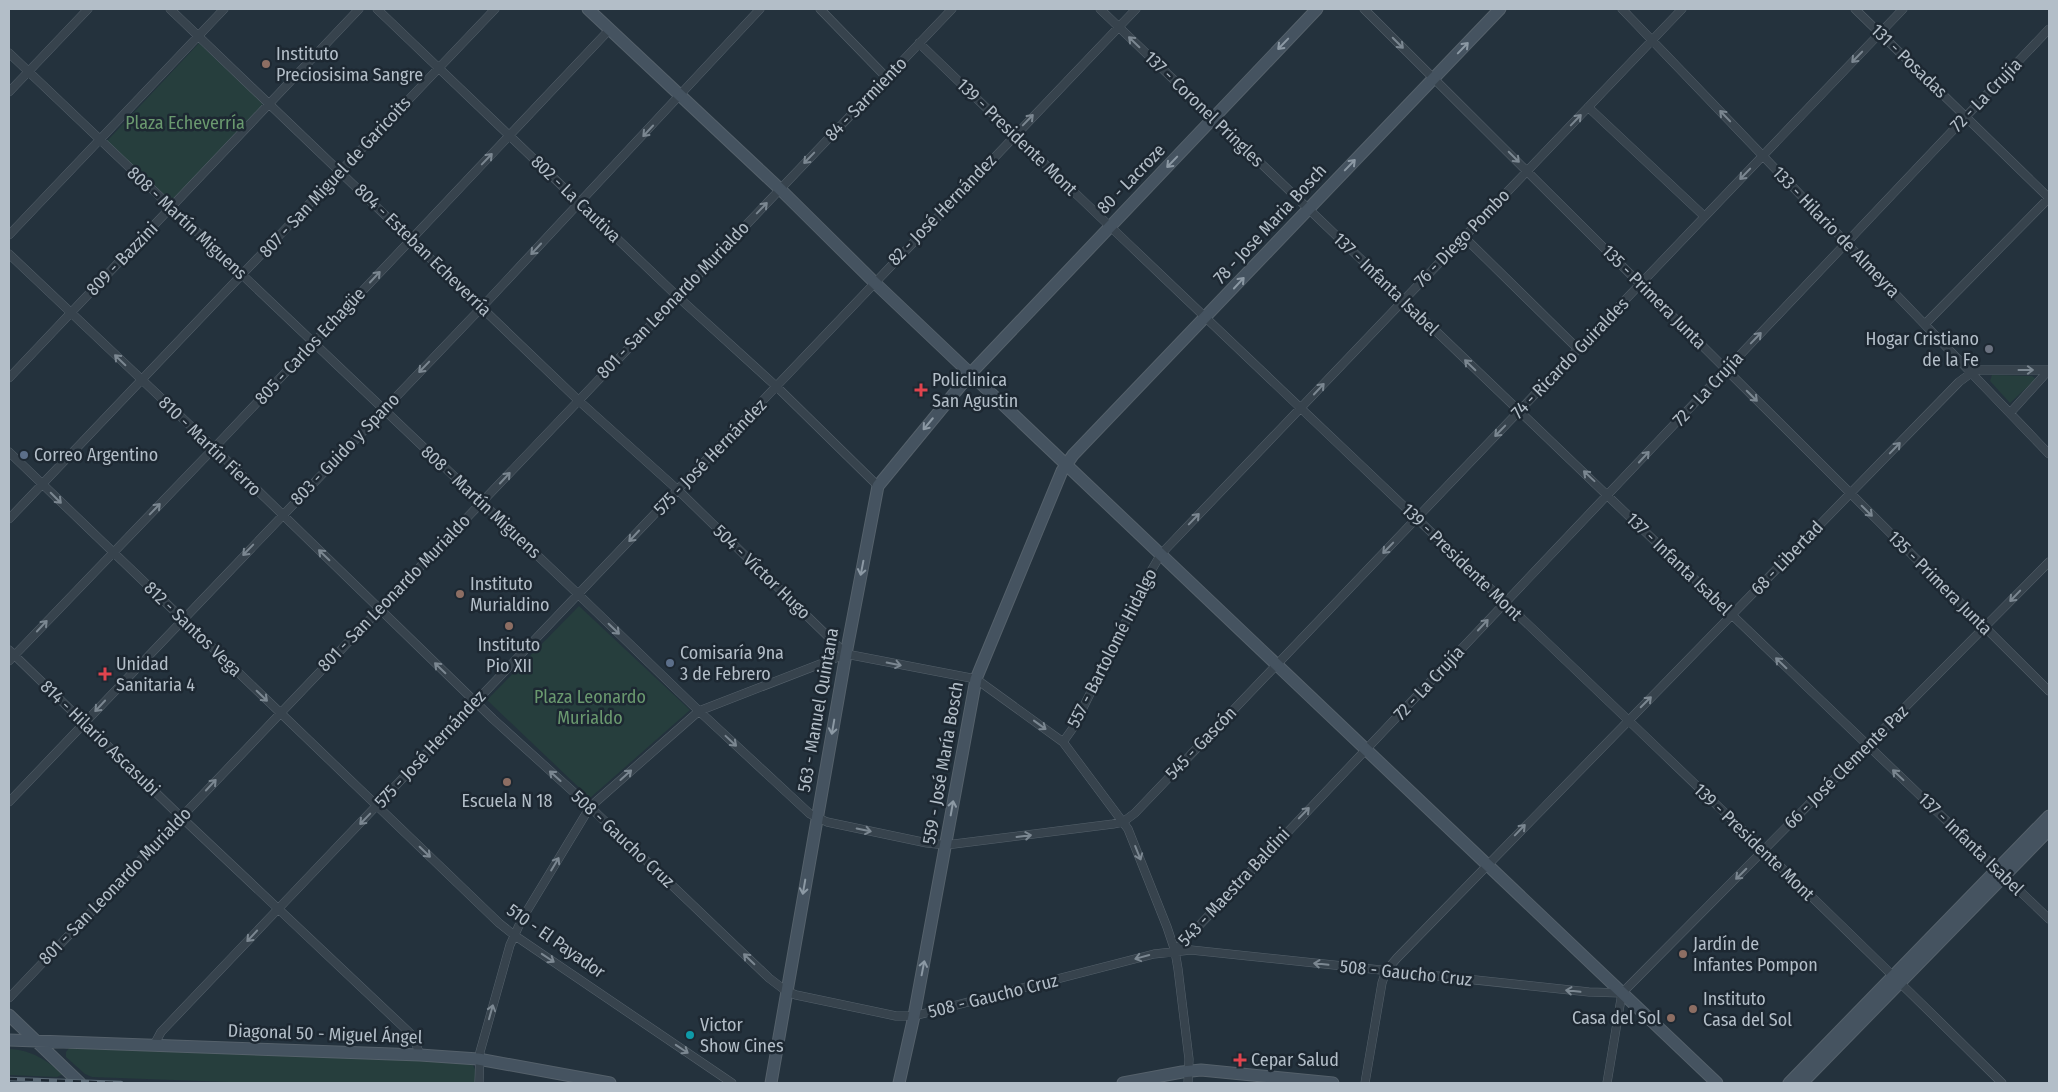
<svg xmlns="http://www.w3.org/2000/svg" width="2058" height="1092" font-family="'Fira Sans Condensed',sans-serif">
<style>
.green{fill:#263e3d}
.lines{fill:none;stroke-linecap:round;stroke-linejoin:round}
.street-casing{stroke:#55616b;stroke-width:9}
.secondary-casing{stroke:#55616b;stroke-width:13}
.street{stroke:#37434d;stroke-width:8}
.secondary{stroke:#455360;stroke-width:11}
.rail-casing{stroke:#596874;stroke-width:4.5}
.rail{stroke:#1d2832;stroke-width:2.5;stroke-dasharray:8;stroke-linecap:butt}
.oneway{stroke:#7b8791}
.oneway2{stroke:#8c99a4}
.education-dot{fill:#8d6e63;stroke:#1d2832;stroke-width:2}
.worship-dot{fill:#6b7280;stroke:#1d2832;stroke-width:2}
.health-dot{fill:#e0444e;stroke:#1d2832;stroke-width:2}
.service-dot{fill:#5c6f8a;stroke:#1d2832;stroke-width:2}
.culture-dot{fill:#0f9aa8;stroke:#1d2832;stroke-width:2}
.labels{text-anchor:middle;stroke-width:5;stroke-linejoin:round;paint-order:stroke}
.poi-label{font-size:18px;fill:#b3bec8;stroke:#1d2832;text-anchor:start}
.street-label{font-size:18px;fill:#b3bec8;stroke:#1d2832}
.park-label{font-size:18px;fill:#6a996f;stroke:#1d2832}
</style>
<rect width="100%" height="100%" fill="#24323d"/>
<path class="green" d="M 199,43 L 263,104 L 171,202 L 107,141 Z
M 1992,375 L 2032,376 L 2036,379 L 2010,403 L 1990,381 Z
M 579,606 L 690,710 L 590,798 L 487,700 Z
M 70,1047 L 431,1061 L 472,1064 L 475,1069 L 475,1083 L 255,1083 L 92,1077 L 85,1074 L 66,1057 L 66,1052 Z
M 9,1049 C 32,1050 46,1060 63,1074 L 57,1077 L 9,1075 Z"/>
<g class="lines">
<defs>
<path id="street" d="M 170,9 L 578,400 L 678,490 L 846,654 L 976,679 L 1063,742 L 1128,829 L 1167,927 L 1175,951 L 1178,969 L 1189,1059 L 1188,1083
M 377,9 L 677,296 L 777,387 L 878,486
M 820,9 L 886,77
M 1100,9 L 2049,919
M 1364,9 L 2049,691
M 1622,9 L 2049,454
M 1855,9 L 2049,198
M 919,43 C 1279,391 1646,731 2002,1083
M 9,53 L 579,595 L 699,711 L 810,814 L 827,822 L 927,843 L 946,845 L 1113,824 L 1123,822 L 1135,813 L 1903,9
M 9,92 L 88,9
M 1588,107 L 1704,216
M 9,235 L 224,9
M 1463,236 L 1577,348
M 9,254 L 214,448 L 493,719 L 590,807 L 769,978 L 786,991 L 796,995 L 896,1016 L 914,1016 L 1154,954 L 1191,950 L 1589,992 L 1622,993
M 1925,324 L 2049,198
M 9,378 L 359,9
M 2010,413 L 2049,370
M 9,452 L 499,923 L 514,935 L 732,1083
M 9,519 L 495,9
M 9,650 L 181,817 L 413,1036 L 420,1055
M 9,661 L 214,448 L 610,29
M 1063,742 L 1073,728 L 1151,571 L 1161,554 L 1682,9
M 9,802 L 482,307 L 760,9
M 1175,951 L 2049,29
M 1622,993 L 2049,562
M 9,998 L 952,9
M 154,1045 L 161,1032 L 279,908 L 1136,9
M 479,1083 L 480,1052 L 510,945 L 522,919 L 590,807 L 699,711 L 846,654
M 1365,1083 L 1382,983 L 1386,971 L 1397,958 L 1959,382 L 1971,373 L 1980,370 L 2049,370
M 1607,1083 L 1622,993"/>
<path id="secondary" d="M 588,9 L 780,189 L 875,283 L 1717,1083
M 9,1015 L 80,1083
M 9,1040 L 420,1055 L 478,1059 L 610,1083
M 771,1083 L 846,654 L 878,486 L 971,373 L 1317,9
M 899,1083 L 914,1016 L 976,679 L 1062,471 L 1073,455 L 1500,9
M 1123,1083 L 1182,1072 L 1201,1070 L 1333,1083
M 1789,1083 L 2049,816
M 1802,1083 L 2049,830"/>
</defs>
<use href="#street" class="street-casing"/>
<use href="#secondary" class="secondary-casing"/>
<use href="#street" class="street"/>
<use href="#secondary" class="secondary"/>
<defs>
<path id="rail" d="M 9,1079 L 121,1083"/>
</defs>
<use href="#rail" class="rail-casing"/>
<use href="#rail" class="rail"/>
</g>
<defs><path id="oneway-shaft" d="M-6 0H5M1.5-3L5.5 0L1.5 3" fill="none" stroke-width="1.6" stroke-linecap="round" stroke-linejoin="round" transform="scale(1.25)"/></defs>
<g class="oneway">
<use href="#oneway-shaft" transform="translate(1134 42) rotate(-136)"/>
<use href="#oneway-shaft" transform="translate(1398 43) rotate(45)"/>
<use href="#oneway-shaft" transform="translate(1857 57) rotate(134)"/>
<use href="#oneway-shaft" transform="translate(1725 116) rotate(-134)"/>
<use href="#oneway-shaft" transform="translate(1028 120) rotate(-46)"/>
<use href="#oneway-shaft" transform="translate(1576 120) rotate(-46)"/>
<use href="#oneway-shaft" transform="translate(648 131) rotate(133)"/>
<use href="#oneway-shaft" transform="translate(1514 157) rotate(45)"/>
<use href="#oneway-shaft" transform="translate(809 158) rotate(134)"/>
<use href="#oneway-shaft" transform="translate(487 159) rotate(-46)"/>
<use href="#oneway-shaft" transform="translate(1745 174) rotate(134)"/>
<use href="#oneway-shaft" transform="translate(762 208) rotate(-46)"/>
<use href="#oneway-shaft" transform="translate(536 249) rotate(133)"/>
<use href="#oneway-shaft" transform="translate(375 277) rotate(-47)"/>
<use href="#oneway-shaft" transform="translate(1756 338) rotate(-46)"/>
<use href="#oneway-shaft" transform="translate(120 360) rotate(-136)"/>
<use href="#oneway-shaft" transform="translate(1470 365) rotate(-136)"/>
<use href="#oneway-shaft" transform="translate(424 367) rotate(134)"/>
<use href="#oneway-shaft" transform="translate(2026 370)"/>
<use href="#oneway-shaft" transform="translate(1319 389) rotate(-47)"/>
<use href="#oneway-shaft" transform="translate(1752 396) rotate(45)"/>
<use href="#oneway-shaft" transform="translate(1500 431) rotate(134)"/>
<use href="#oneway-shaft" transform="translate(1895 448) rotate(-46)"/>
<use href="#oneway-shaft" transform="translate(1644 457) rotate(-47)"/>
<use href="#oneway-shaft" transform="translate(1589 476) rotate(-137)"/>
<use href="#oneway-shaft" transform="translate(505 478) rotate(-47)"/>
<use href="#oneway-shaft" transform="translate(56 498) rotate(45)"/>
<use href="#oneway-shaft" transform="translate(155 509) rotate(-46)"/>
<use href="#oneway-shaft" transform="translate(1867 511) rotate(45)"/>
<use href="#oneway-shaft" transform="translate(1194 519) rotate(-46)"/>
<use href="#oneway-shaft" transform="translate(634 536) rotate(133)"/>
<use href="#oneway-shaft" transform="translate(1388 548) rotate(134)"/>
<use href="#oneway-shaft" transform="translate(248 550) rotate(134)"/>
<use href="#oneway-shaft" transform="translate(324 555) rotate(-136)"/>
<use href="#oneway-shaft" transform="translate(2015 596) rotate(134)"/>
<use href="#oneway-shaft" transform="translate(1483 625) rotate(-47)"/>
<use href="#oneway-shaft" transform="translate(42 626) rotate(-47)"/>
<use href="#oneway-shaft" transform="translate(614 629) rotate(44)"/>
<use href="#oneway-shaft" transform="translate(1781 663) rotate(-136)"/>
<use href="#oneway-shaft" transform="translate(894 664) rotate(11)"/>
<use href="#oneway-shaft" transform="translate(440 668) rotate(-136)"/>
<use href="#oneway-shaft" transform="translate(262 696) rotate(44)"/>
<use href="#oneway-shaft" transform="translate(1646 702) rotate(-45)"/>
<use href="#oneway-shaft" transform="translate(100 706) rotate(133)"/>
<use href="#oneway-shaft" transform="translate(1040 725) rotate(36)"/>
<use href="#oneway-shaft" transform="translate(731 741) rotate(43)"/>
<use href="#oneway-shaft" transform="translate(626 775) rotate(-42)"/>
<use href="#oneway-shaft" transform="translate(1898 775) rotate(-137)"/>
<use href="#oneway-shaft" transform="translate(555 776) rotate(-138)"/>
<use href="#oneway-shaft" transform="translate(211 785) rotate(-47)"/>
<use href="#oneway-shaft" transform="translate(1304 813) rotate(-46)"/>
<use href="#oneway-shaft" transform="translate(365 819) rotate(134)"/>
<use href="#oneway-shaft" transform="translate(864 830) rotate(12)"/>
<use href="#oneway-shaft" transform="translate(1520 830) rotate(-46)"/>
<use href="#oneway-shaft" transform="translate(1024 836) rotate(-7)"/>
<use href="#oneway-shaft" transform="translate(425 852) rotate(44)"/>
<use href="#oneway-shaft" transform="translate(1138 853) rotate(68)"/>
<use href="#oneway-shaft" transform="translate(555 864) rotate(-59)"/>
<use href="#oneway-shaft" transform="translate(1741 874) rotate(135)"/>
<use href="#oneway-shaft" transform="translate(252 936) rotate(133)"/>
<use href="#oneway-shaft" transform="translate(1142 957) rotate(165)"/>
<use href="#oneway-shaft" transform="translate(548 958) rotate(34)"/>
<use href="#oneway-shaft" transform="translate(749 959) rotate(-136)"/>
<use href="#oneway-shaft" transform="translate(1321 964) rotate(-174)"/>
<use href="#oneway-shaft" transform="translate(1573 991) rotate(-174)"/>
<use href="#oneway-shaft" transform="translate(491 1012) rotate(-74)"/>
<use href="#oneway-shaft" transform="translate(682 1049) rotate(34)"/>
</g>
<g class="oneway2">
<use href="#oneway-shaft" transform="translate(1283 44) rotate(134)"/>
<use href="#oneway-shaft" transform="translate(1463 48) rotate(-46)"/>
<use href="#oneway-shaft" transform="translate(1172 162) rotate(134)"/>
<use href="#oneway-shaft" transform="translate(1350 165) rotate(-46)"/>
<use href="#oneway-shaft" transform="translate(1239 283) rotate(-47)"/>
<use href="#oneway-shaft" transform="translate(928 424) rotate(130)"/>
<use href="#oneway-shaft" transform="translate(862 568) rotate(101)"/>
<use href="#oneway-shaft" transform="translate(833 727) rotate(100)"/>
<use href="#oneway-shaft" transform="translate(952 808) rotate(-80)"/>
<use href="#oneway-shaft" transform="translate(804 887) rotate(100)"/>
<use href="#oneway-shaft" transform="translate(923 968) rotate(-79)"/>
</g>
<g class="education-dot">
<circle cx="266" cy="64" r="5"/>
<circle cx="460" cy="594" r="5"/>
<circle cx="509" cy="626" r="5"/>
<circle cx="507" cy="782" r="5"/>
<circle cx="1683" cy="954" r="5"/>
<circle cx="1693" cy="1009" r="5"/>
<circle cx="1671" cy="1018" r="5"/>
</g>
<circle class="worship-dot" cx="1989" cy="349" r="5"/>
<g class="health-dot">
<path d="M918.5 382.5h5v5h5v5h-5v5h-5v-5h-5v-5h5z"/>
<path d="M102.5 666.5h5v5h5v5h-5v5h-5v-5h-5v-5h5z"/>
<path d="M1237.5 1052.5h5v5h5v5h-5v5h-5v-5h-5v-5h5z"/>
</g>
<g class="service-dot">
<circle cx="24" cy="455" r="5"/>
<circle cx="670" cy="663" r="5"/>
</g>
<circle class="culture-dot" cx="690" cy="1035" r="5"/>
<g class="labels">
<g class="poi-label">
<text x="276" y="60">Instituto<tspan x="276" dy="21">Preciosisima Sangre</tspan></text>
<text x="1979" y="345" text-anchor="end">Hogar Cristiano<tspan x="1979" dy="21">de la Fe</tspan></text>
<text x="932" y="386">Policlinica<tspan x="932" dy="21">San Agustin</tspan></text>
<text x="34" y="461">Correo Argentino</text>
<text x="470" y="590">Instituto<tspan x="470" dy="21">Murialdino</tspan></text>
<text x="509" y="651" text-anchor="middle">Instituto<tspan x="509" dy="21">Pio XII</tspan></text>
<text x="680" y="659">Comisaría 9na<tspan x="680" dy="21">3 de Febrero</tspan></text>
<text x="116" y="670">Unidad<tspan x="116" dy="21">Sanitaria 4</tspan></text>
<text x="507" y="807" text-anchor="middle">Escuela N 18</text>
<text x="1693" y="950">Jardín de<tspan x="1693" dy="21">Infantes Pompon</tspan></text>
<text x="1703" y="1005">Instituto<tspan x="1703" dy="21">Casa del Sol</tspan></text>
<text x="1661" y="1024" text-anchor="end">Casa del Sol</text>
<text x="700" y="1031">Victor<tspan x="700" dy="21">Show Cines</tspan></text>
<text x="1251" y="1066">Cepar Salud</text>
</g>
<g class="street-label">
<text transform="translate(1909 61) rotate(44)" y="6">131 - Posadas</text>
<text transform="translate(1986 95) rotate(-46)" y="6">72 - La Crujía</text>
<text transform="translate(866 99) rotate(-46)" y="6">84 - Sarmiento</text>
<text transform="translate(1204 109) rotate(44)" y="6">137 - Coronel Pringles</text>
<text transform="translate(1017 137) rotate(44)" y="6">139 - Presidente Mont</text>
<text transform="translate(335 177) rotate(-47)" y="6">807 - San Miguel de Garicoits</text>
<text transform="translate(1131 179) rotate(-46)" y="6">80 - Lacroze</text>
<text transform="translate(576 199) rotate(44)" y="6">802 - La Cautiva</text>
<text transform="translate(942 210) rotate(-46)" y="6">82 - José Hernández</text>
<text transform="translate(187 223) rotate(43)" y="6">808 - Martín Miguens</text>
<text transform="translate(1270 224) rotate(-47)" y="6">78 - Jose Maria Bosch</text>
<text transform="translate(1836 232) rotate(46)" y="6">133 - Hilario de Almeyra</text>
<text transform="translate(1462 238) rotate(-46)" y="6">76 - Diego Pombo</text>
<text transform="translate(423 250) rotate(44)" y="6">804 - Esteban Echeverría</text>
<text transform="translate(122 259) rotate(-46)" y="6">809 - Bazzini</text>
<text transform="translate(1386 284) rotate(44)" y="6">137 - Infanta Isabel</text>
<text transform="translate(1654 297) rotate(45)" y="6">135 - Primera Junta</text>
<text transform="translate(673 300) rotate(-46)" y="6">801 - San Leonardo Murialdo</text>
<text transform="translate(310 346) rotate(-47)" y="6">805 - Carlos Echagüe</text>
<text transform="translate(1570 358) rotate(-46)" y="6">74 - Ricardo Guiraldes</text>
<text transform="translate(1708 389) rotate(-47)" y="6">72 - La Crujía</text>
<text transform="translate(210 446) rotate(44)" y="6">810 - Martín Fierro</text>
<text transform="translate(345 449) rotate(-46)" y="6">803 - Guido y Spano</text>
<text transform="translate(710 457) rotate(-46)" y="6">575 - José Hernández</text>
<text transform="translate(481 502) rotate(43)" y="6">808 - Martín Miguens</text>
<text transform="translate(1787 558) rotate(-46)" y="6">68 - Libertad</text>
<text transform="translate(1462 562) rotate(44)" y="6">139 - Presidente Mont</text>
<text transform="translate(1679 564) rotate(44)" y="6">137 - Infanta Isabel</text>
<text transform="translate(762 572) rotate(44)" y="6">504 - Víctor Hugo</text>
<text transform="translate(1940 583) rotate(45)" y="6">135 - Primera Junta</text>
<text transform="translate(394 593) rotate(-46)" y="6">801 - San Leonardo Murialdo</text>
<text transform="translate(193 629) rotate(44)" y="6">812 - Santos Vega</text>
<text transform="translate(1112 648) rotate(-63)" y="6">557 - Bartolomé Hidalgo</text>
<text transform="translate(1429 683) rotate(-47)" y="6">72 - La Crujía</text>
<text transform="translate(818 710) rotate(-80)" y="6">563 - Manuel Quintana</text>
<text transform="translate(100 738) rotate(44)" y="6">814 - Hilario Ascasubi</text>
<text transform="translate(1201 743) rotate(-46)" y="6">545 - Gascón</text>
<text transform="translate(430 749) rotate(-47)" y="6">575 - José Hernández</text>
<text transform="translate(943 763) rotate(-80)" y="6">559 - José María Bosch</text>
<text transform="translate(1846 767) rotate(-45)" y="6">66 - José Clemente Paz</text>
<text transform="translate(623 839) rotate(43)" y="6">508 - Gaucho Cruz</text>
<text transform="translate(1754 842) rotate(44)" y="6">139 - Presidente Mont</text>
<text transform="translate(1971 844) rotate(44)" y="6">137 - Infanta Isabel</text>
<text transform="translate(115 886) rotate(-46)" y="6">801 - San Leonardo Murialdo</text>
<text transform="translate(1234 887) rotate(-47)" y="6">543 - Maestra Baldini</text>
<text transform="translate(556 941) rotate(35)" y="6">510 - El Payador</text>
<text transform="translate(1406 973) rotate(6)" y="6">508 - Gaucho Cruz</text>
<text transform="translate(993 996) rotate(-14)" y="6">508 - Gaucho Cruz</text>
<text transform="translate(325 1034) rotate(2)" y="6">Diagonal 50 - Miguel Ángel</text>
</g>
<g class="park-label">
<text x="185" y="129">Plaza Echeverría</text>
<text x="590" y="703">Plaza Leonardo<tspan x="590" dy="21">Murialdo</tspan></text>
</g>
</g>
<rect width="2058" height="1092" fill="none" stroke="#b3bec8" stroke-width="20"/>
</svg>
